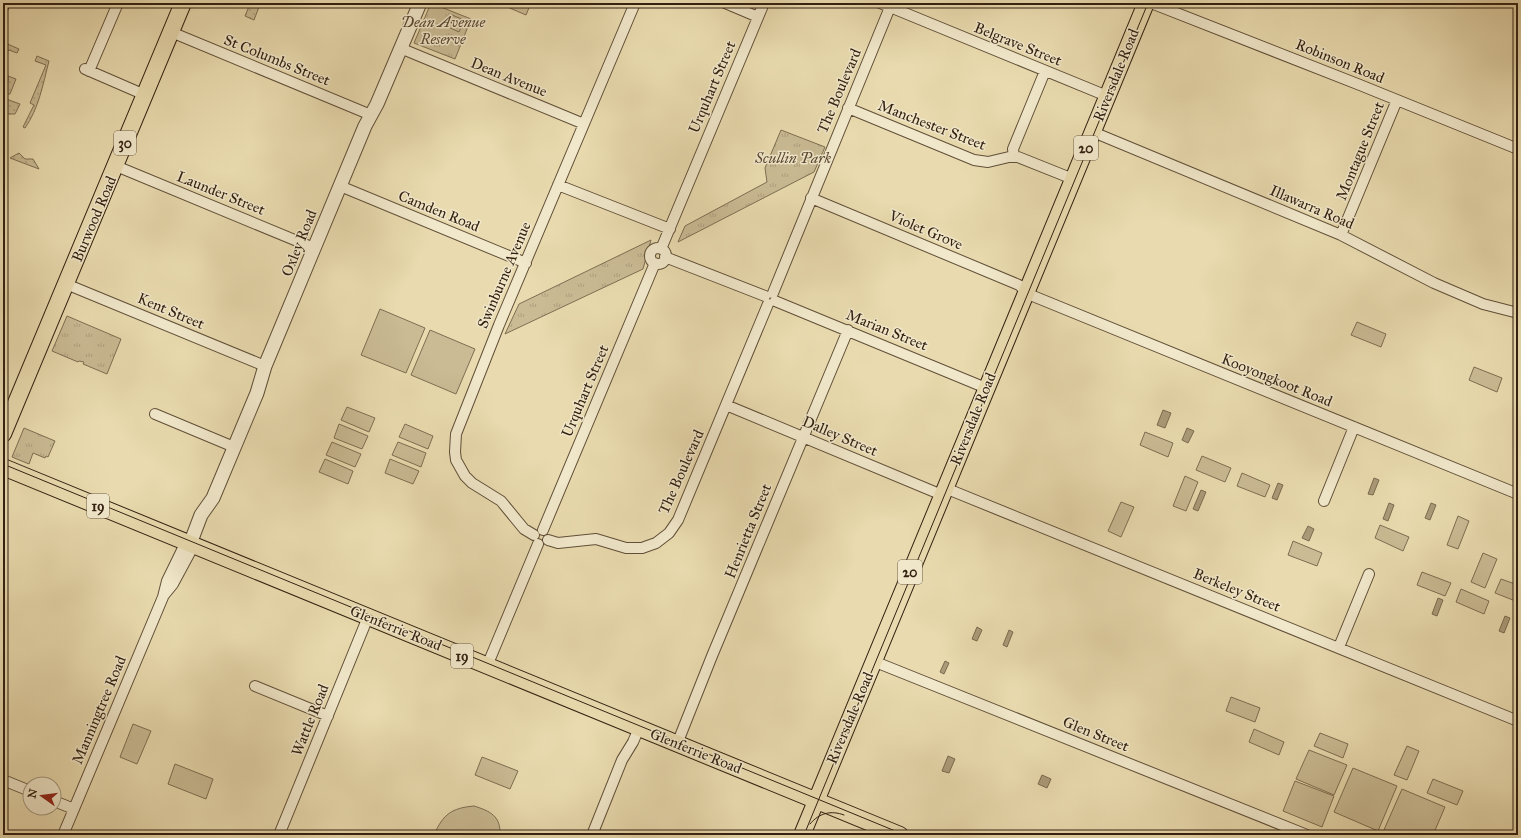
<svg xmlns="http://www.w3.org/2000/svg" width="1521" height="838" font-family="'IM FELL Great Primer',serif">
<style>
.grass{fill:url(#grass-dots);stroke:#7e6e52}
.forest{fill:url(#forest-firs);stroke:#7e6e52}
.park{fill:url(#park-tufts);stroke:#7e6e52}
.pitch{fill:#cabb94;stroke:#7e6e52}
.water{fill:#ab9b79;stroke:#7b6a4f}
.lines{fill:none;stroke-linecap:round;stroke-linejoin:round}
.minor-casing{stroke:#604f38;stroke-width:12}
.tertiary-casing{stroke:#604f38;stroke-width:15}
.primary-casing{stroke:#332011;stroke-width:18}
.minor{stroke:#f1e8cb;stroke-width:10}
.tertiary{stroke:#f1e8cb;stroke-width:13}
.primary{stroke:#e9dbaf;stroke-width:16}
.tram{stroke:#332011;stroke-width:1}
.labels{text-anchor:middle;stroke-width:3;stroke-linejoin:round;paint-order:stroke}
.shield{fill:#f1e8cb;stroke:#6c5c49;stroke-width:1}
.shield-label{font-size:14px;font-weight:bold;fill:#332011}
.park-label{font-size:15px;font-style:italic;fill:#594732;stroke:#f1e8cb}
.street-label{font-size:15px;fill:#332011;stroke:#f1e8cb}
</style>
<defs>
<pattern id="grass-dots" width="8" height="8" patternUnits="userSpaceOnUse"><rect width="8" height="8" fill="#cabb94"/><path d="M2 2h.1M6 6h.1" fill="none" stroke="#aea07f" stroke-width="1.8" stroke-linecap="round"/></pattern>
<pattern id="forest-firs" width="22" height="20" patternUnits="userSpaceOnUse"><rect width="22" height="20" fill="#cabb94"/><path d="M5 1l3.5 6h-7zM16 11l3.5 6h-7z" fill="#aea07f"/></pattern>
<pattern id="park-tufts" width="24" height="20" patternUnits="userSpaceOnUse"><rect width="24" height="20" fill="#cabb94"/><path d="M3 7l-1-3M5 7V3M7 7l1-3M15 17l-1-3M17 17v-4M19 17l1-3" fill="none" stroke="#aea07f"/></pattern>
</defs>
<rect width="100%" height="100%" fill="#e9dbaf"/>
<filter id="stains"><feTurbulence type="fractalNoise" baseFrequency=".005" numOctaves="4"/><feColorMatrix values="0 0 0 0 .2 0 0 0 0 .09 0 0 0 0 .02 0 0 0 .5 -.17"/></filter>
<radialGradient id="worn" r=".72"><stop offset=".6" stop-color="#630" stop-opacity="0"/><stop offset="1" stop-color="#630" stop-opacity=".3"/></radialGradient>
<path class="grass" d="M 250,4 L 259,7 L 254,20 L 245,16 Z
M 3,42 L 19,49 L 17,53 L 9,50 L 8,51 L 3,49 Z
M 37,56 L 49,61 C 43,84 39,108 25,128 L 23,127 L 34,105 L 30,103 L 46,65 L 35,61 Z
M 8,76 L 16,79 L 10,94 L 7,94 Z
M 6,99 L 20,104 L 15,114 L 5,114 Z
M 19,153 L 25,159 L 33,159 L 39,169 L 10,158 Z"/>
<path class="forest" d="M 3,3 L 11,3 L 3,22 Z"/>
<path class="park" d="M 431,3 L 471,19 L 455,59 L 414,43 Z
M 781,130 L 825,147 L 814,172 L 678,242 L 685,226 L 767,182 L 765,168 Z
M 651,240 L 643,269 L 505,334 L 519,304 Z
M 67,316 L 121,339 L 107,374 L 83,364 L 84,362 L 79,361 L 78,362 L 52,351 Z
M 24,428 L 55,441 L 48,457 L 46,456 L 45,458 L 33,453 L 29,464 L 12,457 Z"/>
<path class="pitch" d="M 498,3 L 531,3 L 526,15 Z
M 452,15 L 464,20 L 459,32 L 448,27 Z
M 380,309 L 425,328 L 406,373 L 361,355 Z
M 1357,322 L 1386,334 L 1381,347 L 1351,335 Z
M 430,330 L 475,349 L 456,394 L 411,375 Z
M 1474,367 L 1502,378 L 1497,392 L 1469,380 Z
M 347,407 L 375,418 L 369,432 L 341,420 Z
M 339,424 L 368,436 L 362,449 L 334,438 Z
M 405,424 L 433,436 L 428,449 L 399,437 Z
M 1145,432 L 1173,443 L 1168,457 L 1140,445 Z
M 332,442 L 361,454 L 355,467 L 326,455 Z
M 398,442 L 426,453 L 421,467 L 392,455 Z
M 1202,456 L 1231,468 L 1225,482 L 1196,470 Z
M 325,459 L 353,471 L 348,484 L 319,472 Z
M 390,459 L 419,471 L 413,484 L 385,473 Z
M 1242,473 L 1270,485 L 1265,497 L 1237,486 Z
M 1185,476 L 1198,482 L 1186,511 L 1173,506 Z
M 1121,502 L 1134,507 L 1121,537 L 1108,531 Z
M 1458,516 L 1469,521 L 1458,549 L 1447,545 Z
M 1380,525 L 1409,537 L 1403,551 L 1375,538 Z
M 1293,541 L 1322,553 L 1317,566 L 1288,555 Z
M 1483,553 L 1497,559 L 1485,588 L 1471,582 Z
M 1422,572 L 1451,583 L 1445,596 L 1417,585 Z
M 1501,579 L 1518,585 L 1518,602 L 1495,593 Z
M 1461,589 L 1489,601 L 1484,614 L 1456,602 Z
M 1231,697 L 1260,708 L 1255,722 L 1226,711 Z
M 133,724 L 151,731 L 137,764 L 120,757 Z
M 1254,729 L 1284,742 L 1279,755 L 1249,742 Z
M 1320,733 L 1348,744 L 1343,758 L 1314,746 Z
M 1407,746 L 1419,751 L 1407,780 L 1394,775 Z
M 1309,750 L 1347,765 L 1334,795 L 1296,779 Z
M 482,757 L 518,771 L 510,789 L 475,775 Z
M 175,764 L 213,779 L 206,799 L 168,784 Z
M 1353,768 L 1397,786 L 1378,831 L 1334,812 Z
M 1433,779 L 1463,791 L 1457,805 L 1427,793 Z
M 1295,781 L 1334,796 L 1322,827 L 1283,811 Z
M 1402,789 L 1445,807 L 1433,835 L 1390,835 L 1383,832 Z
M 474,806 C 490,811 501,816 500,835 L 434,835 C 443,814 452,808 474,806 Z"/>
<path class="water" d="M 1163,410 L 1171,413 L 1165,428 L 1157,425 Z
M 1187,428 L 1194,431 L 1188,443 L 1182,440 Z
M 1374,478 L 1379,480 L 1373,495 L 1368,494 Z
M 1278,483 L 1283,485 L 1277,500 L 1272,498 Z
M 1201,490 L 1206,492 L 1198,511 L 1193,509 Z
M 1389,503 L 1394,505 L 1388,521 L 1383,519 Z
M 1431,503 L 1436,505 L 1430,520 L 1425,518 Z
M 1308,526 L 1314,529 L 1309,541 L 1302,538 Z
M 1438,598 L 1443,600 L 1437,616 L 1432,614 Z
M 1505,616 L 1510,618 L 1504,633 L 1499,631 Z
M 977,627 L 982,630 L 977,641 L 972,639 Z
M 1009,630 L 1013,632 L 1007,647 L 1003,645 Z
M 945,661 L 949,663 L 944,674 L 940,672 Z
M 948,756 L 955,759 L 949,773 L 942,771 Z
M 1042,775 L 1051,779 L 1047,788 L 1038,784 Z"/>
<g class="lines">
<defs>
<path id="minor" d="M 725,3 L 758,17
M 880,3 L 885,5
M 1151,3 L 1360,85 L 1518,149
M 895,9 L 1107,96
M 171,32 L 371,115
M 400,48 L 584,124
M 85,69 L 145,95
M 89,71 L 118,3
M 848,108 L 974,160 L 988,162 L 1009,157 L 1018,157 L 1073,179
M 1093,132 L 1341,235 L 1434,283 L 1483,304 L 1518,313
M 1014,157 L 1013,149 L 1045,71
M 116,166 L 314,248
M 558,185 L 670,229
M 340,186 L 526,263
M 811,198 L 1019,285 L 1028,294 L 1518,494
M 1341,235 L 1397,100
M650 256a8 8 0 1 1 16 0a8 8 0 1 1-16 0Z
M 661,249 L 764,3
M 665,257 L 765,296
M 66,284 L 265,366
M 773,293 L 888,12
M 775,301 L 986,388
M 726,405 L 942,495
M 155,414 L 234,447
M 945,488 L 1518,721
M 1324,501 L 1354,427
M 543,530 L 655,263
M 534,535 L 524,529 L 501,501 L 472,483 L 465,476 L 456,460 L 455,452 L 456,434 L 499,325 L 635,3
M 548,540 L 558,543 L 596,539 L 626,548 L 642,548 L 656,543 L 669,533 L 678,520 L 768,304
M 164,595 L 173,584 L 194,545
M 1339,647 L 1369,574
M 873,661 L 1307,835
M 487,666 L 538,544
M 255,686 L 328,716
M 677,744 L 712,656 L 848,330
M 3,780 L 30,791
M 54,801 L 74,809
M 63,835 L 163,597 L 167,581 L 186,542
M 279,835 L 368,617
M 592,835 L 622,760 L 633,742 L 639,728"/>
<path id="tertiary" d="M 190,544 L 201,515 L 213,498 L 257,393 L 265,366 L 365,126 L 377,104 L 420,3"/>
<path id="primary" d="M 3,434 L 183,3
M 3,467 L 900,835
M 802,835 L 1146,3"/>
</defs>
<use href="#minor" class="minor-casing"/>
<use href="#tertiary" class="tertiary-casing"/>
<use href="#primary" class="primary-casing"/>
<use href="#minor" class="minor"/>
<use href="#tertiary" class="tertiary"/>
<use href="#primary" class="primary"/>
<path class="tram" d="M 3,464 L 905,835
M 810,824 C 819,813 831,810 844,815
M 804,835 L 1148,3"/>
</g>
<g class="labels">
<g class="shield">
<rect x="114" y="131" width="22" height="24" rx="3"/>
<rect x="1074" y="136" width="24" height="24" rx="3"/>
<rect x="87" y="494" width="22" height="24" rx="3"/>
<rect x="898" y="560" width="24" height="24" rx="3"/>
<rect x="451" y="644" width="22" height="24" rx="3"/>
</g>
<g class="shield-label">
<text x="125" y="148">30</text>
<text x="1086" y="153">20</text>
<text x="98" y="511">19</text>
<text x="910" y="577">20</text>
<text x="462" y="661">19</text>
</g>
<g class="park-label">
<text x="443" y="27">Dean Avenue<tspan x="443" dy="17">Reserve</tspan></text>
<text x="793" y="163">Scullin Park</text>
</g>
<g class="street-label">
<text transform="translate(1018 44) rotate(22)" y="5">Belgrave Street</text>
<text transform="translate(277 60) rotate(22)" y="5">St Columbs Street</text>
<text transform="translate(1340 61) rotate(22)" y="5">Robinson Road</text>
<text transform="translate(1116 75) rotate(-68)" y="5">Riversdale Road</text>
<text transform="translate(509 77) rotate(22)" y="5">Dean Avenue</text>
<text transform="translate(712 87) rotate(-67)" y="5">Urquhart Street</text>
<text transform="translate(839 91) rotate(-67)" y="5">The Boulevard</text>
<text transform="translate(932 125) rotate(21)" y="5">Manchester Street</text>
<text transform="translate(1360 151) rotate(-68)" y="5">Montague Street</text>
<text transform="translate(221 193) rotate(22)" y="5">Launder Street</text>
<text transform="translate(1312 207) rotate(23)" y="5">Illawarra Road</text>
<text transform="translate(439 211) rotate(22)" y="5">Camden Road</text>
<text transform="translate(94 219) rotate(-67)" y="5">Burwood Road</text>
<text transform="translate(926 230) rotate(23)" y="5">Violet Grove</text>
<text transform="translate(299 243) rotate(-68)" y="5">Oxley Road</text>
<text transform="translate(504 275) rotate(-67)" y="5">Swinburne Avenue</text>
<text transform="translate(171 311) rotate(23)" y="5">Kent Street</text>
<text transform="translate(887 330) rotate(22)" y="5">Marian Street</text>
<text transform="translate(1277 380) rotate(22)" y="5">Kooyongkoot Road</text>
<text transform="translate(585 391) rotate(-67)" y="5">Urquhart Street</text>
<text transform="translate(973 419) rotate(-68)" y="5">Riversdale Road</text>
<text transform="translate(840 436) rotate(23)" y="5">Dalley Street</text>
<text transform="translate(681 472) rotate(-66)" y="5">The Boulevard</text>
<text transform="translate(748 531) rotate(-68)" y="5">Henrietta Street</text>
<text transform="translate(1237 590) rotate(22)" y="5">Berkeley Street</text>
<text transform="translate(396 628) rotate(22)" y="5">Glenferrie Road</text>
<text transform="translate(99 710) rotate(-67)" y="5">Manningtree Road</text>
<text transform="translate(850 718) rotate(-67)" y="5">Riversdale Road</text>
<text transform="translate(310 720) rotate(-68)" y="5">Wattle Road</text>
<text transform="translate(1096 734) rotate(22)" y="5">Glen Street</text>
<text transform="translate(696 751) rotate(22)" y="5">Glenferrie Road</text>
</g>
</g>
<rect width="1521" height="838" fill="none" stroke="#e9dbaf" stroke-width="16"/>
<rect x="4" y="4" width="1513" height="830" fill="none" stroke="#332011" stroke-width="2"/>
<rect x="8" y="8" width="1505" height="822" fill="none" stroke="#332011"/>
<g transform="translate(42 796) rotate(284)"><circle r="19" fill="#f1e8cb" stroke="#a59881"/>
<path d="M0-3L7 15L0 10L-7 15Z" fill="#8f2418"/>
<text y="-6" font-size="11" font-weight="bold" text-anchor="middle" fill="#332011">N</text>
</g>
<rect width="100%" height="100%" filter="url(#stains)"/>
<rect width="100%" height="100%" fill="url(#worn)"/>
</svg>
